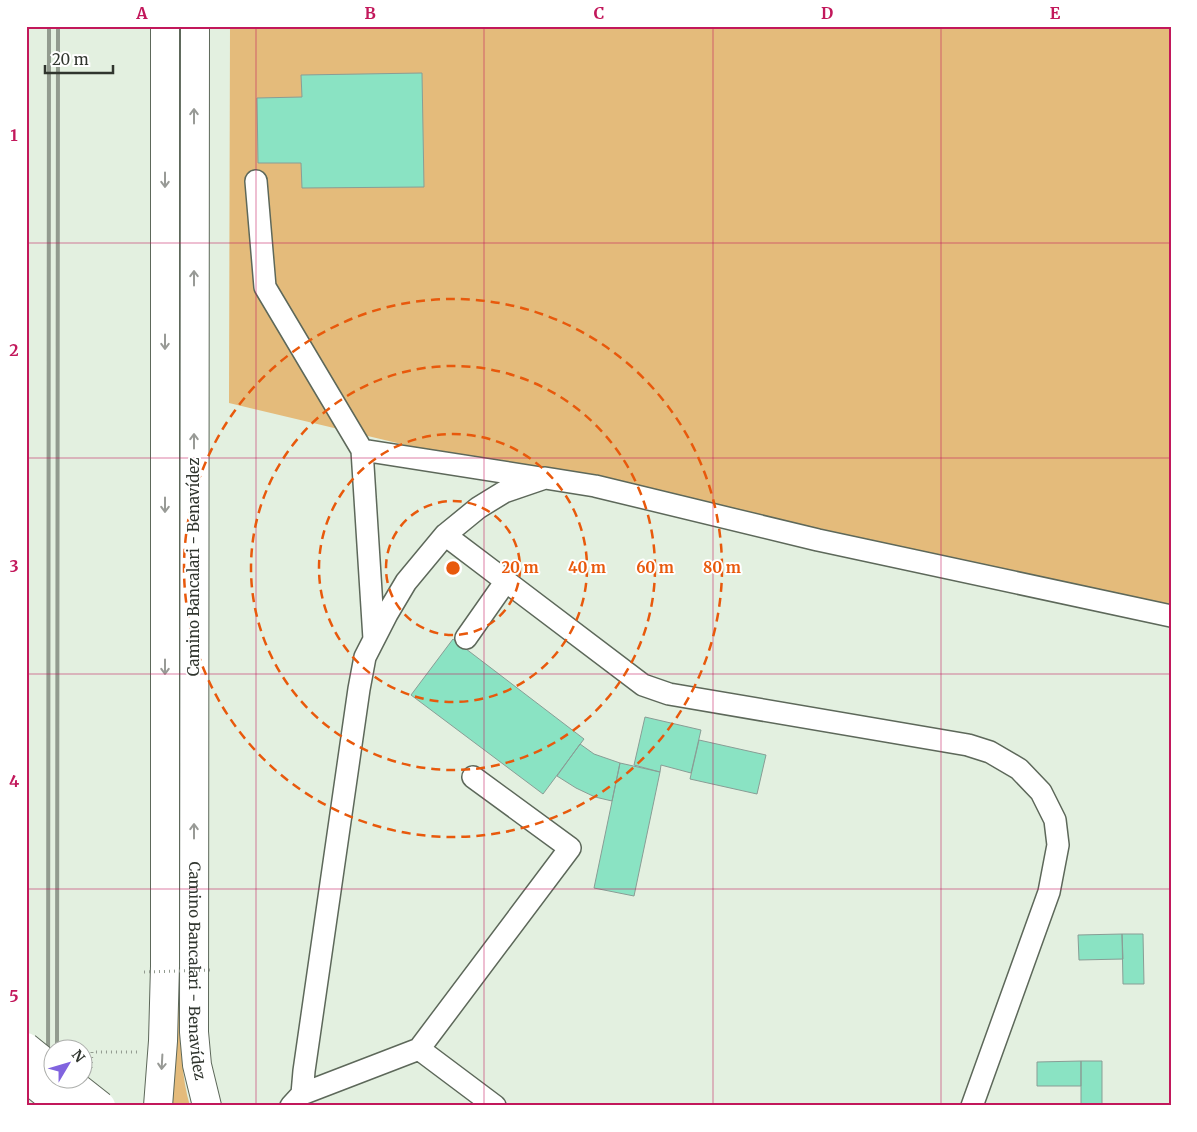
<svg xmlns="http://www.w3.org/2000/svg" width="1197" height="1132" font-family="Merriweather,serif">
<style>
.green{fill:#e4bb7b}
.building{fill:#8ae3c3;stroke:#899d95}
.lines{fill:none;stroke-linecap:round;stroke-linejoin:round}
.minor-casing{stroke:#5d685a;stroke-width:24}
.major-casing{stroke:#5d685a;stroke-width:30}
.path{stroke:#919a8f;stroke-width:3;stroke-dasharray:1 4;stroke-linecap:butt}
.minor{stroke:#fff;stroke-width:21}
.major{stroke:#fff;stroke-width:28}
.rail{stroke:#929b8f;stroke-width:4}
.major-bridge-casing{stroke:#5d685a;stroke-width:30;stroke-linecap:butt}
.path-bridge{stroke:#919a8f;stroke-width:3;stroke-dasharray:1 4;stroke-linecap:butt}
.major-bridge{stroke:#fff;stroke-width:28}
.oneway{stroke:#989a96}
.grid{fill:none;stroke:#c2185b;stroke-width:1;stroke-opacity:0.55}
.ring{fill:none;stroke:#e8590c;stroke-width:2.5;stroke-dasharray:9 6}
.labels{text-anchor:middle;stroke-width:4;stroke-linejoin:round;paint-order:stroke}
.street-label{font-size:15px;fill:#30352e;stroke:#fff}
.centre{fill:#e8590c;stroke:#fff;stroke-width:2.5}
.ring-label{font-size:15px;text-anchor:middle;font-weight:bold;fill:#e8590c;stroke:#fff;stroke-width:4;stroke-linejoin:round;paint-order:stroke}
.neatline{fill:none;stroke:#c2185b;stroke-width:2}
.grid-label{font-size:16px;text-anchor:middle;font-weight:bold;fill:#c2185b}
</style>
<rect width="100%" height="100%" fill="#e3f0e0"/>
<path class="green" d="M 175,26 L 182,26 L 179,1000 C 181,1035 180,1072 190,1106 L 170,1106 Z
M 230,26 L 1171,26 L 1171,616 L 545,478 L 229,403 Z"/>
<path class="building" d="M 422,73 L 424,187 L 302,188 L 301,163 L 258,163 L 257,98 L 302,97 L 301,75 Z
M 453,639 L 584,739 L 543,794 L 411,695 Z
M 645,717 L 701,730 L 691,773 L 661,765 L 660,772 L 634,765 Z
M 699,740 L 766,755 L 757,794 L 690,779 Z
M 580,744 L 594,754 L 620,763 L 612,801 L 595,797 L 576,788 L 557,776 Z
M 620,763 L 660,772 L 634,896 L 594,888 Z
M 1122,934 L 1143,934 L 1144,984 L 1123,984 Z
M 1122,934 L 1123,959 L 1079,960 L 1078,935 Z
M 1081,1061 L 1081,1086 L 1037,1086 L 1037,1062 Z
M 1081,1061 L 1102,1061 L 1102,1106 L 1081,1106 Z"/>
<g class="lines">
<defs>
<path id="minor" d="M 256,181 L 265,287 L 362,450
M 445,535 L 643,685 L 669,694 L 968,745 L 990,752 L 1019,769 L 1041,792 L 1055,820 L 1058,845 L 1049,892 L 972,1106
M 466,638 L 506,581
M 374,639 L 362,450 L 541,478
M 419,1049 L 495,1106
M 302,1094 L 419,1049 L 570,848 L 473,777
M 291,1106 L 302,1094 L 304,1071 L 359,689 L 365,657 L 387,614 L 406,582 L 445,535 L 478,508 L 504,492 L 545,478 L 595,486 L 818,540 L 1171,616"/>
<g id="major">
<path id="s1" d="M 195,26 L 194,1032 L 197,1065 L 207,1106"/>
<path d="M 158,1106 L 163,1041 L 165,966 L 165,26"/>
</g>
</defs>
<use href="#minor" class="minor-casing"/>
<use href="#major" class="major-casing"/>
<path class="path" d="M 91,1068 L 92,1052 L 138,1052"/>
<use href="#minor" class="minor"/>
<use href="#major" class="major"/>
<path class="rail" d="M 57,1050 L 58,26
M 57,1080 L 57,1106
M 48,1106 L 49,26"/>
<defs>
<path id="major-bridge" d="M 26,1047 L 52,1068
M 26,1078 L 61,1106
M 68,1080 L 101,1106"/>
</defs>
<use href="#major-bridge" class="major-bridge-casing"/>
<path class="path-bridge" d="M 144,972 L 213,970"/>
<use href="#major-bridge" class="major-bridge"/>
</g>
<defs><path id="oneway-shaft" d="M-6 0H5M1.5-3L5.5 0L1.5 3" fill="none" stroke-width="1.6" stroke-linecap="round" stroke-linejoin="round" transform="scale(1.25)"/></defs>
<g class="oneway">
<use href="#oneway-shaft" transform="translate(194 116) rotate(-90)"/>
<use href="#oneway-shaft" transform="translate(165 180) rotate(90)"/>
<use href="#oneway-shaft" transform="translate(194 278) rotate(-90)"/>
<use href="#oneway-shaft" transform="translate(165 342) rotate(90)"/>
<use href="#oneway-shaft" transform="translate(194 441) rotate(-90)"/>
<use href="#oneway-shaft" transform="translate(165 505) rotate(90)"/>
<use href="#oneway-shaft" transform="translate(165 667) rotate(90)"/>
<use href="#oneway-shaft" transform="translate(194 831) rotate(-90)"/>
<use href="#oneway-shaft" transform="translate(162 1062) rotate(93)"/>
</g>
<path class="grid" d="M 256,26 L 256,1106M 484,26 L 484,1106M 713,26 L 713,1106M 941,26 L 941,1106M 26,243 L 1171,243M 26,458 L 1171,458M 26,674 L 1171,674M 26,889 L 1171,889"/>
<g class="ring">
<circle cx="453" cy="568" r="67"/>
<circle cx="453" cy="568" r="134"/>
<circle cx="453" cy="568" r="202"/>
<circle cx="453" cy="568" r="269"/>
</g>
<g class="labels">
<g class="street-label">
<text transform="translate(194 567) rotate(-90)" y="5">Camino Bancalari - Benavídez</text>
<text dy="5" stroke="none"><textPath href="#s1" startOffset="945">Camino Bancalari - Benavídez</textPath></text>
</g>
</g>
<circle cx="453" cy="568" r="8" class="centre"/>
<g class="ring-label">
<text x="520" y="573">20 m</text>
<text x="587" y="573">40 m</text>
<text x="655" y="573">60 m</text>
<text x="722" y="573">80 m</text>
</g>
<rect width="1197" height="1132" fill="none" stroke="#ffffff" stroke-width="55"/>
<g transform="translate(68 1064) rotate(52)"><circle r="24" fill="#ffffff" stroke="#acaeab"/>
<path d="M0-4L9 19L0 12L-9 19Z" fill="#8164df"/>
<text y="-8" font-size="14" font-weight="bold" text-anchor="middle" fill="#30352e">N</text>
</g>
<path d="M45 65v8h68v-8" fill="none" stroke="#30352e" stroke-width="2.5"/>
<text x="52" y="65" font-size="15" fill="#30352e" stroke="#ffffff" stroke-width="4" paint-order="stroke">20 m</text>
<rect x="28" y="28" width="1142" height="1076" class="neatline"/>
<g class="grid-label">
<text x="142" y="19">A</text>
<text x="370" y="19">B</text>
<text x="599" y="19">C</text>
<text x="827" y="19">D</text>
<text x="1055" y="19">E</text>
<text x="14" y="141">1</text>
<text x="14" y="356">2</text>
<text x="14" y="572">3</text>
<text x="14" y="787">4</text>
<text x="14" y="1002">5</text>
</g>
</svg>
